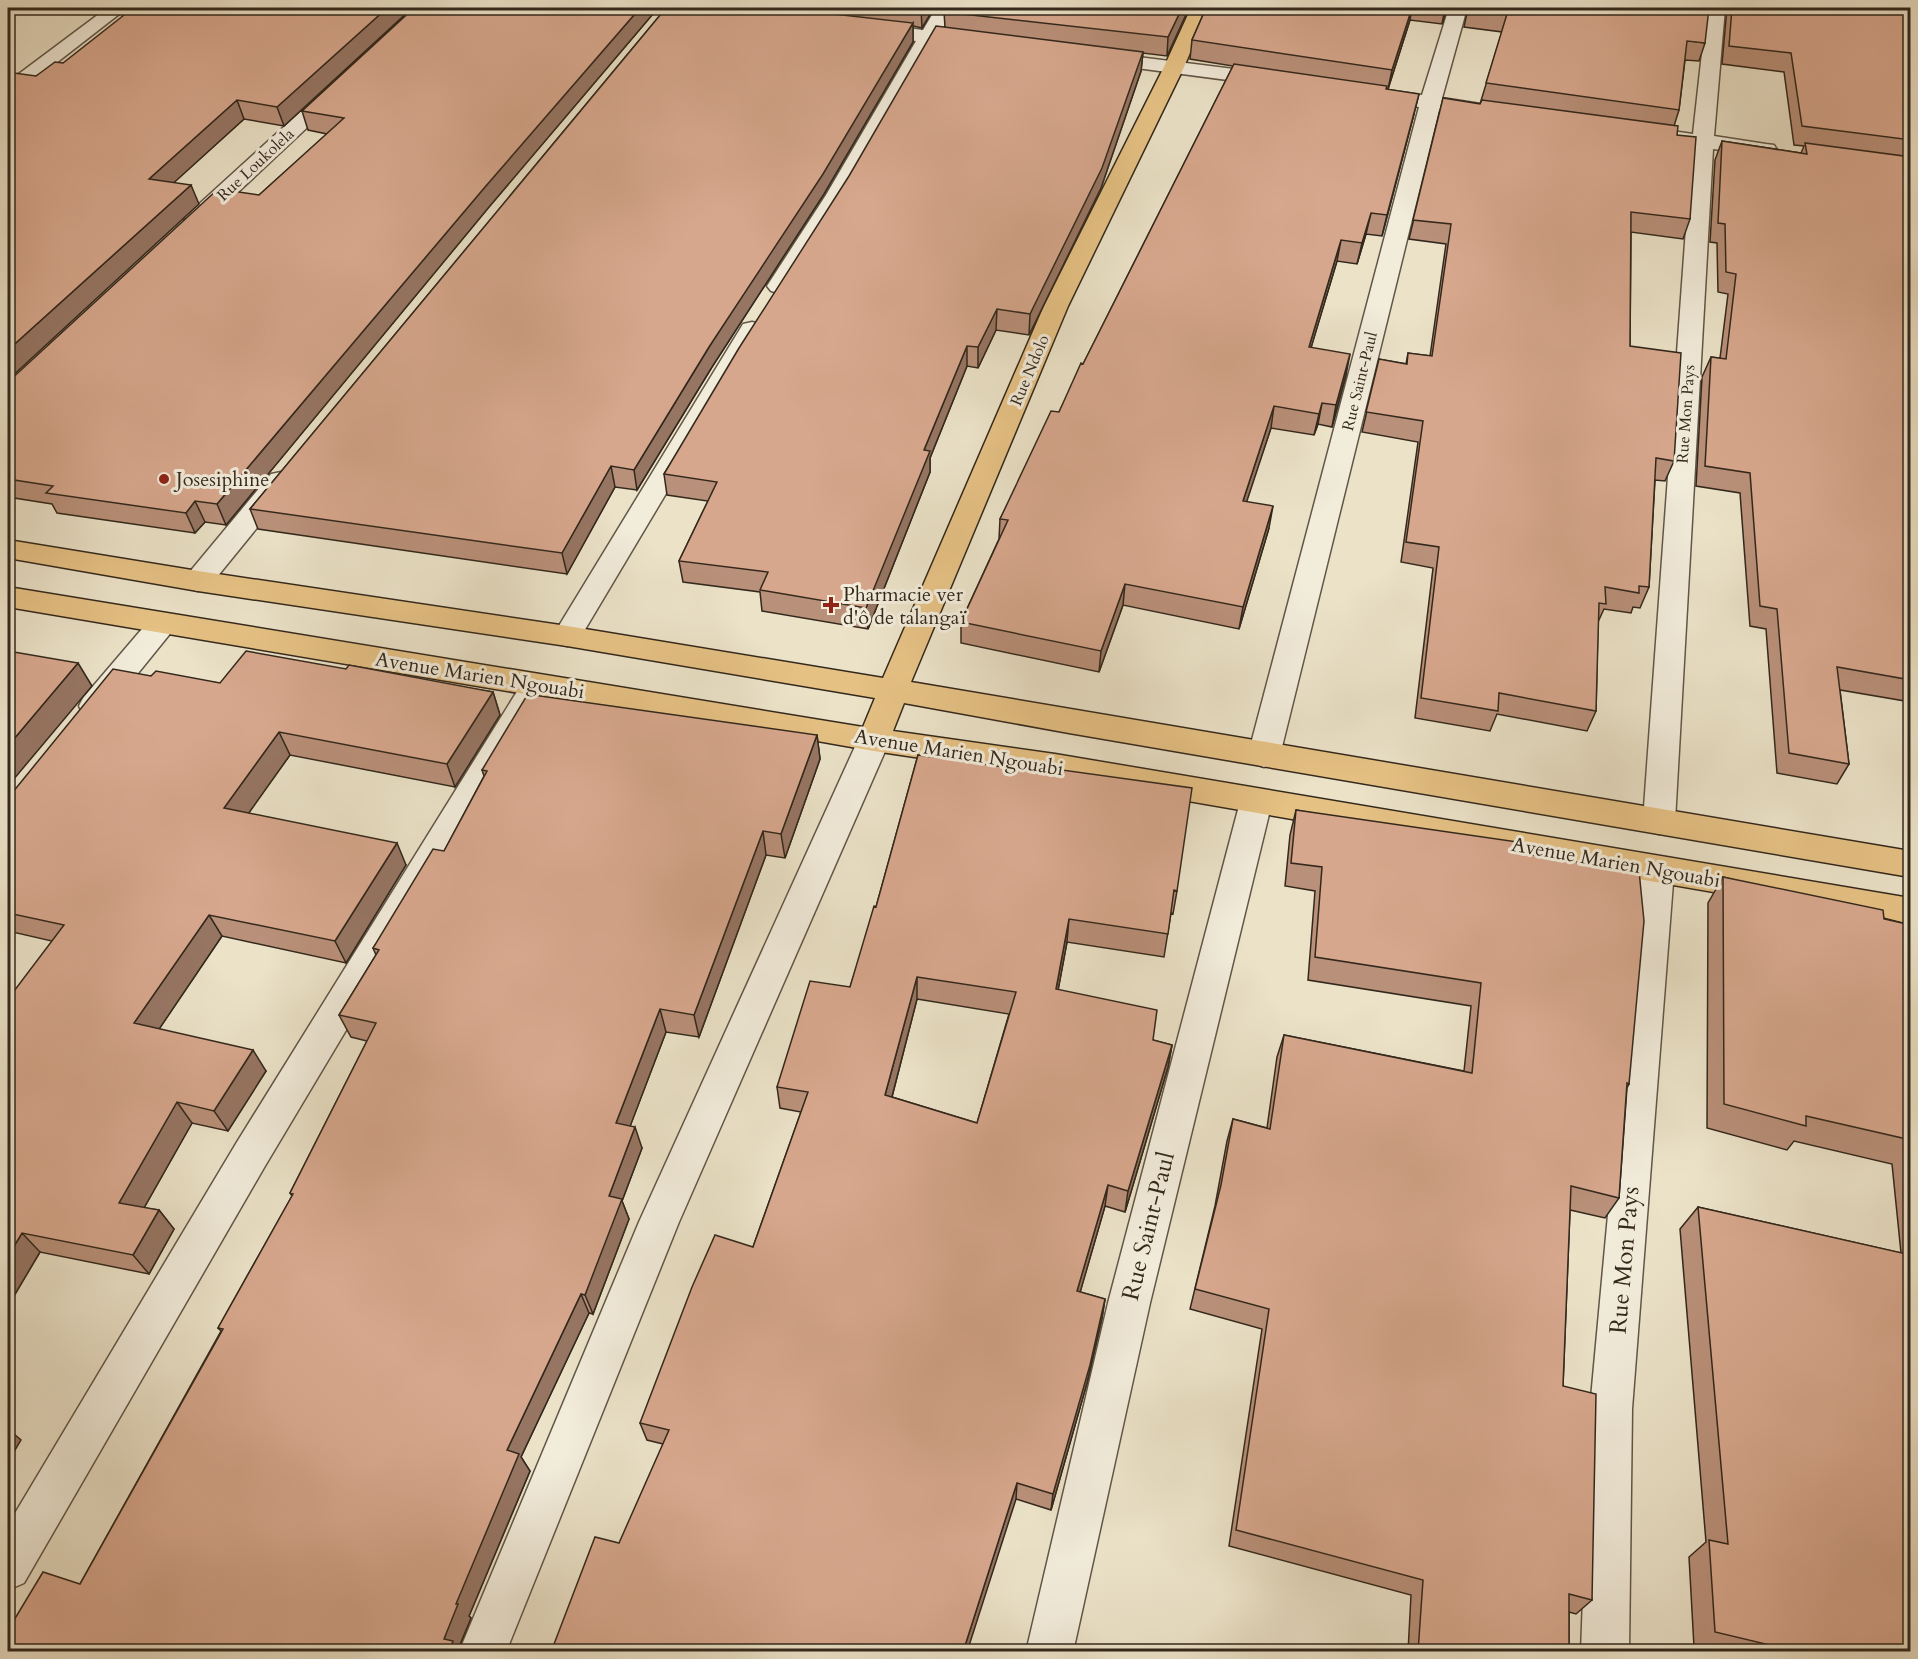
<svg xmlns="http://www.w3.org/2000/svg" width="1918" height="1659" font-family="Cardo,serif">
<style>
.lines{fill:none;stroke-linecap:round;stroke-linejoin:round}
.street-casing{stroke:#615647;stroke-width:3}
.primary-casing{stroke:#33281c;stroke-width:3}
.street{fill:#f2ecdb;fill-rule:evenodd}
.primary{fill:#e6c184;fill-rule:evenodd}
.wall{fill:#b99079;stroke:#33281c;stroke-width:1.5;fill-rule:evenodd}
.shaded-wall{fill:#967563;stroke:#33281c;stroke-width:1.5}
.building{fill:#d7a78d;stroke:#33281c;stroke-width:1.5;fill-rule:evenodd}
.poi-dot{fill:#8f2418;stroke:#f2ecdb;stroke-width:2}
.labels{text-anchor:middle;stroke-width:6;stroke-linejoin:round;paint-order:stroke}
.far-street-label{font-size:16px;fill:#33281c;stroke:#f2ecdb}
.poi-label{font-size:20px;fill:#33281c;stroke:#f2ecdb;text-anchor:start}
.street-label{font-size:20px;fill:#33281c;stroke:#f2ecdb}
.near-street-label{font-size:24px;fill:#33281c;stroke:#f2ecdb}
</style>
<rect width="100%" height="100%" fill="#ebe2c8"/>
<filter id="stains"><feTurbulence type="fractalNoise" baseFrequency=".00333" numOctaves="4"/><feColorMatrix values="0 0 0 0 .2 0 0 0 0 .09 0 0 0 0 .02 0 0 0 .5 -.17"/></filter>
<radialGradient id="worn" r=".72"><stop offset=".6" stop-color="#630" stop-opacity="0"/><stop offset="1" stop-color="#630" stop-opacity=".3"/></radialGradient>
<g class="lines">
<defs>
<path id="street" d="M 107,8 L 127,8 L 15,95 L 8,97 L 8,82 Z
M 936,8 L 954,8 L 940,33 L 982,39 L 985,43 L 982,47 L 975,49 L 934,43 L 848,195 L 791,286 L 787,291 L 779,293 L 771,291 L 767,286 L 826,195 L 916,41 L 869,35 L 862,33 L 859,29 L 862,25 L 869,23 L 923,30 Z
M 1449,8 L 1467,8 L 1442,98 L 1487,105 L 1494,107 L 1497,111 L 1494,115 L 1487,117 L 1439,110 L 1280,755 L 1275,763 L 1264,767 L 1253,763 L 1248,755 L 1419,107 L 1372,100 L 1365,98 L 1362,94 L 1365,90 L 1372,88 L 1422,95 Z
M 1707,8 L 1725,8 L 1714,136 L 1766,144 L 1774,145 L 1777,150 L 1774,155 L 1766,156 L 1713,149 L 1675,821 L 1671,830 L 1659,834 L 1647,830 L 1643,821 L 1692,146 L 1644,138 L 1640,134 L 1644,130 L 1651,128 L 1693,134 Z
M 1098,52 L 1273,74 L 1280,76 L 1283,80 L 1280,84 L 1273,86 L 1091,62 L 1088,58 L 1091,54 Z
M 338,82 L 345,84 L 348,88 L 345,92 L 203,225 L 195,227 L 187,225 L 184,220 L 187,215 L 331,84 Z
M 752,322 L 761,324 L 764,329 L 577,643 L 567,646 L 557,643 L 552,636 L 557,629 L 740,329 L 743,324 Z
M 281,472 L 291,474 L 294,480 L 291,486 L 208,588 L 198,591 L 188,588 L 184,581 L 188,574 L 271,474 Z
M 163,613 L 173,616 L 178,623 L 173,630 L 105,714 L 94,717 L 83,714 L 79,706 L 83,698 L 153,616 Z
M 537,674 L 548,677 L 552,685 L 265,1166 L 24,1583 L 8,1590 L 8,1525 L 237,1142 L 526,677 Z
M 874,729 L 885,732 L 890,740 L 679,1222 L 506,1652 L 459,1652 L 639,1222 L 858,740 L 863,732 Z
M 1256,790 L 1267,793 L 1272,802 L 1150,1303 L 1073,1652 L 1026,1652 L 1108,1303 L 1240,802 L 1245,793 Z
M 1657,857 L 1669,861 L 1674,870 L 1632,1409 L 1629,1652 L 1581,1652 L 1590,1409 L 1640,870 L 1645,861 Z"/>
<path id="primary" d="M 1191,8 L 1209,8 L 1184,67 L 1068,306 L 911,682 L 1910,851 L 1910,877 L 1069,733 L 904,703 L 893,731 L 1055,754 L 1910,898 L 1910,926 L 1055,778 L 874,751 L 704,721 L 537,696 L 8,607 L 8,587 L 863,727 L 875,698 L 567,646 L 198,591 L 8,558 L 8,540 L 198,571 L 567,626 L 883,678 L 1044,306 L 1164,67 Z"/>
</defs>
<use href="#street" class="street-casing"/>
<use href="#primary" class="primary-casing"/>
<use href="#street" class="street"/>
<use href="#primary" class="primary"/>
</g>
<path class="wall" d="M 412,8 L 284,126 L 244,119 L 174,182 L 199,204 L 36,76 L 63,63 Z
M 414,8 L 658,8 L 489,207 L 226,525 L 205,522 L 195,533 L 57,513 L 52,504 L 8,497 L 8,382 L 259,195 L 327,134 L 308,130 L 302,111 Z
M 666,8 L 934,8 L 922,28 L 913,26 L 913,42 L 824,194 L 712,367 L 637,490 L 615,487 L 567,574 L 258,529 L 250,509 Z
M 947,8 L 1189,8 L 1167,56 L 1143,53 L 1141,71 L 1101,188 L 1029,335 L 996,330 L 978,368 L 967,366 L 930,458 L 930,472 L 868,629 L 762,611 L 760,592 L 683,582 L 679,561 L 708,501 L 667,495 L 664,474 L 945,27 L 944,12 Z
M 1206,8 L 1447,8 L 1442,24 L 1410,20 L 1388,89 L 1414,114 L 1382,236 L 1366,234 L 1357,264 L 1337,261 L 1311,347 L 1346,375 L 1332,427 L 1318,424 L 1314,435 L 1271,428 L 1246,501 L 1269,528 L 1239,629 L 1123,605 L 1099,672 L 961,643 L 961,622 L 999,539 L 1000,519 L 1059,412 L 1233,66 L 1190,59 L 1192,40 Z
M 1468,8 L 1705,43 L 1699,61 L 1685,60 L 1679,110 L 1674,126 L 1677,135 L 1690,219 L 1683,239 L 1631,232 L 1630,346 L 1674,461 L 1665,481 L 1655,480 L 1649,587 L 1640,608 L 1633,607 L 1631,613 L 1604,609 L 1598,622 L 1596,711 L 1587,731 L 1497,714 L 1490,731 L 1415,718 L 1433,568 L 1401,562 L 1418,442 L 1362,432 L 1379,359 L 1406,364 L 1408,353 L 1430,356 L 1446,244 L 1409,239 L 1443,98 L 1480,104 L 1502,32 L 1464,27 Z
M 1727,8 L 1911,8 L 1911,702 L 1840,690 L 1849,764 L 1837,784 L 1777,773 L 1766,629 L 1750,626 L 1740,493 L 1696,486 L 1702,377 L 1711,357 L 1720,358 L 1728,294 L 1718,292 L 1717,243 L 1710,242 L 1715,160 L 1722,141 L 1801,153 L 1804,146 L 1794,145 L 1784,72 L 1722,64 Z
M 346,669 L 493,692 L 500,715 L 455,787 L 290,755 L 248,813 L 406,865 L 346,963 L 222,936 L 159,1029 L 266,1071 L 228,1131 L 192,1123 L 144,1208 L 159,1210 L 174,1229 L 149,1274 L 40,1252 L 8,1306 L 52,941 L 8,931 L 8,798 L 151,676 L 220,683 Z
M 817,735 L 820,759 L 785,858 L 766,855 L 699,1037 L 666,1032 L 630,1126 L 642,1148 L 622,1201 L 629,1219 L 593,1314 L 589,1313 L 521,1457 L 530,1471 L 469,1616 L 471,1618 L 459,1647 L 80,1584 L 221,1331 L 218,1328 L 292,1196 L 290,1193 L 367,1041 L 351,1037 L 339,1015 L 376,955 L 373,948 L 444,851 L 484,776 L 482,770 Z
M 918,755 L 1177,891 L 1173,914 L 1171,913 L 1164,957 L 1067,942 L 1058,990 L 1153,1040 L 1172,1045 L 1168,1067 L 1125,1212 L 1105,1206 L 1080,1292 L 1105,1299 L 1102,1318 L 1087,1383 L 1051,1510 L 1016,1499 L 663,1444 L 647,1440 L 640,1423 L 753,1247 L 801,1112 L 780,1108 L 777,1087 L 850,987 L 876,907 ZM 917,999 L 1009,1014 L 977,1123 L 892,1097 Z
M 1296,810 L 1532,855 L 1629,1084 L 1627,1088 L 1619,1198 L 1605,1218 L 1570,1210 L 1563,1386 L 1592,1600 L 1576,1614 L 1569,1612 L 1569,1652 L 1408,1652 L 1411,1595 L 1229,1546 L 1262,1329 L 1190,1309 L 1215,1206 L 1227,1141 L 1233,1119 L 1267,1128 L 1277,1057 L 1284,1035 L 1464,1071 L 1471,1006 L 1308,980 L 1315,891 L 1285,886 L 1290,835 Z
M 1723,877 L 1911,925 L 1911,1652 L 1711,1652 L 1694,1647 L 1689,1557 L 1706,1542 L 1680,1229 L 1698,1207 L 1901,1253 L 1892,1164 L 1794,1141 L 1787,1150 L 1707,1128 L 1708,903 Z"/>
<path class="shaded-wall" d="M 387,8 L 412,8 L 284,126 L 277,107 Z
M 640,8 L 658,8 L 489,207 L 226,525 L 217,504 L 485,187 Z
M 923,8 L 934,8 L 922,28 L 921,9 Z
M 1182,8 L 1189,8 L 1167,56 L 1168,37 Z
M 1412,8 L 1410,20 L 1388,89 L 1392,70 Z
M 1445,8 L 1447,8 L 1442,24 Z
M 913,23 L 913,42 L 824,194 L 712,367 L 637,490 L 634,470 L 709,347 Z
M 1143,52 L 1141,71 L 1101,188 L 1029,335 L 1030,314 Z
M 1419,94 L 1414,114 L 1382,236 L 1387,215 Z
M 237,100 L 244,119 L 157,198 L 149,179 Z
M 191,185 L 199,204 L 8,380 L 8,350 Z
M 1371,213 L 1366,234 L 1357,264 L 1362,243 Z
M 1341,240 L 1337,261 L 1305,368 L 1309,347 Z
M 997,309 L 996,330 L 978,368 L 978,347 Z
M 967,346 L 967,366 L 930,458 L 930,472 L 868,629 L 866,608 L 924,450 Z
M 1350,354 L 1346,375 L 1332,427 L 1336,405 Z
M 1322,403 L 1318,424 L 1314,435 L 1319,414 Z
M 1274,406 L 1271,428 L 1240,522 L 1243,501 Z
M 611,466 L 615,487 L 567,574 L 562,553 Z
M 195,501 L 205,522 L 195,533 L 186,513 Z
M 1273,506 L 1269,528 L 1239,629 L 1243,607 Z
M 1125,584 L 1123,605 L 1099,672 L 1101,651 Z
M 78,663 L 92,686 L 8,786 L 8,746 Z
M 493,692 L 500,715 L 455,787 L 447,764 Z
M 279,732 L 290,755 L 236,831 L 224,808 Z
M 817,735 L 820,759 L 785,858 L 781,834 Z
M 763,831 L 766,855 L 699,1037 L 694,1015 Z
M 397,843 L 406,865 L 346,963 L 335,941 Z
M 209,915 L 222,936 L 149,1044 L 134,1023 Z
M 1069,919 L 1067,942 L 1054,1012 L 1056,989 Z
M 917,977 L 917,999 L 887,1116 L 885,1095 Z
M 660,1009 L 666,1032 L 623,1145 L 616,1123 Z
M 1172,1045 L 1168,1067 L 1125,1212 L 1128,1191 Z
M 253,1050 L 266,1071 L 228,1131 L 214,1111 Z
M 177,1102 L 192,1123 L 136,1222 L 119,1203 Z
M 635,1127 L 642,1148 L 622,1201 L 629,1219 L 593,1314 L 585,1295 L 609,1196 Z
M 1108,1185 L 1105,1206 L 1075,1310 L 1077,1291 Z
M 159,1210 L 174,1229 L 149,1274 L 133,1255 Z
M 22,1233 L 40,1252 L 8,1306 L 8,1256 Z
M 581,1294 L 589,1313 L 521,1457 L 530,1471 L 469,1616 L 471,1618 L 459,1647 L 463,1652 L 449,1652 L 444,1639 L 507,1450 Z
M 1105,1299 L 1102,1318 L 1087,1383 L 1051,1510 L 1053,1494 Z
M 8,1374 L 12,1377 L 8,1384 Z
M 8,1429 L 21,1440 L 8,1462 Z
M 1017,1483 L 1016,1499 L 967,1652 L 963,1652 Z"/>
<path class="building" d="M 133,8 L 387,8 L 277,107 L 237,100 L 149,179 L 191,185 L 8,350 L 8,76 L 14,73 L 36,76 L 55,62 L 63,63 Z
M 414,8 L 640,8 L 485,187 L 217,504 L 195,501 L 186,513 L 46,493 L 53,486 L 8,479 L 8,382 L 218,189 L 259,195 L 344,118 L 302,111 Z
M 666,8 L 781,8 L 913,23 L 823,174 L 709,347 L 634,470 L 611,466 L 562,553 L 250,509 Z
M 908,8 L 923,8 L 921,9 Z
M 947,8 L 1182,8 L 1168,37 L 944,12 Z
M 1206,8 L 1412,8 L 1392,70 L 1192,40 Z
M 1469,8 L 1709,8 L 1705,43 L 1687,41 L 1679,110 L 1486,83 L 1507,14 L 1468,9 Z
M 1732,8 L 1911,8 L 1911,140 L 1802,126 L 1791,53 L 1729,46 Z
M 936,26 L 1143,52 L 1102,168 L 1030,314 L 997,309 L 978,347 L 967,346 L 924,450 L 930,451 L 866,608 L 760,590 L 768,572 L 679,561 L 717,482 L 664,474 L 739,348 L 849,176 Z
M 1234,64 L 1387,86 L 1386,89 L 1419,94 L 1387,215 L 1371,213 L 1362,243 L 1341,240 L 1309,347 L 1350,354 L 1336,405 L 1322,403 L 1319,414 L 1274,406 L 1243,501 L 1273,506 L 1243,607 L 1125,584 L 1101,651 L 961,622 L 1008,520 L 1000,519 L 1051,411 L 1059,412 L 1081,363 L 1083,364 Z
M 1443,98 L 1480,104 L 1482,100 L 1678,126 L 1677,135 L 1696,137 L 1690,219 L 1631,212 L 1630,346 L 1681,353 L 1674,461 L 1656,458 L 1649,587 L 1639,586 L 1639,593 L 1605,587 L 1606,604 L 1599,603 L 1596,711 L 1499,693 L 1498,711 L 1421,698 L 1439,547 L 1406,542 L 1423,421 L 1366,412 L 1379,359 L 1407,364 L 1408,353 L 1432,356 L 1451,224 L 1413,220 Z
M 1722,141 L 1807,154 L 1805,143 L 1911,157 L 1911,680 L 1837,667 L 1849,764 L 1789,753 L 1777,609 L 1760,606 L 1750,473 L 1705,466 L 1711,357 L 1726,359 L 1736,274 L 1726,272 L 1725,224 L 1718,223 Z
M 8,651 L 78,663 L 8,746 Z
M 246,651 L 346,669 L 349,665 L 493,692 L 447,764 L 279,732 L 224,808 L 397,843 L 335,941 L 209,915 L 134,1023 L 253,1050 L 214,1111 L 177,1102 L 119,1203 L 159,1210 L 133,1255 L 22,1233 L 8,1256 L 8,999 L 64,925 L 8,913 L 8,798 L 113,669 L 151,676 L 156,671 L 220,683 Z
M 533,695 L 817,735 L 781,834 L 763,831 L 694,1015 L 660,1009 L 616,1123 L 635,1127 L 609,1196 L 622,1199 L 585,1295 L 581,1294 L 507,1450 L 519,1454 L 456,1604 L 458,1604 L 444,1639 L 453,1641 L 449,1652 L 8,1652 L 8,1630 L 43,1572 L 80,1584 L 223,1329 L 218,1328 L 293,1194 L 290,1193 L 376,1023 L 339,1015 L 379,950 L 373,948 L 433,849 L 444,851 L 487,771 L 482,770 L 526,697 L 532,698 Z
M 918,755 L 1054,774 L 1055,769 L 1192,788 L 1177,891 L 1174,890 L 1168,934 L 1069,919 L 1056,989 L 1157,1010 L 1153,1040 L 1172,1045 L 1128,1191 L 1108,1185 L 1077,1291 L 1105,1299 L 1090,1365 L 1053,1494 L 1017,1483 L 963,1652 L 551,1652 L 595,1537 L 619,1543 L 669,1430 L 640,1423 L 692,1287 L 715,1235 L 753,1247 L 808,1092 L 777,1087 L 810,981 L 850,987 L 874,906 L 876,907 ZM 917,977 L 1016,992 L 977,1123 L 885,1095 Z
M 1296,810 L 1531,844 L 1532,855 L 1639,871 L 1644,921 L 1629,1084 L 1627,1083 L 1619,1198 L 1571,1186 L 1563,1386 L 1596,1394 L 1592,1600 L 1569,1594 L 1569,1652 L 1418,1652 L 1423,1580 L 1236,1530 L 1269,1309 L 1195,1289 L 1221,1185 L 1233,1119 L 1270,1129 L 1284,1035 L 1472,1073 L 1481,983 L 1315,957 L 1322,867 L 1291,863 Z
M 1723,877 L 1883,910 L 1884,919 L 1911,925 L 1911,1140 L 1806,1116 L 1806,1126 L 1724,1104 Z
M 1698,1207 L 1911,1255 L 1911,1652 L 1770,1652 L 1770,1645 L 1715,1632 L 1709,1540 L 1728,1544 Z"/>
<g class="poi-dot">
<circle cx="164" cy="479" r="6"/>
<path d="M828 596h6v6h6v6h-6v6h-6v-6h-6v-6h6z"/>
</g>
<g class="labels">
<g class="far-street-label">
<text transform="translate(255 164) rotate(-43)" y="6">Rue Loukolela</text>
<text transform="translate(1029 370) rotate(-67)" y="6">Rue Ndolo</text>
<text transform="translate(1359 381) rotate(-76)" y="6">Rue Saint-Paul</text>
<text transform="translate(1685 414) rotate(-86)" y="6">Rue Mon Pays</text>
</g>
<g class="poi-label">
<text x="176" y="486">Josesiphine</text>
<text x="843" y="601">Pharmacie ver<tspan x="843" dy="23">d'ô de talangaï</tspan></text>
</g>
<g class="street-label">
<text transform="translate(480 675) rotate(9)" y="7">Avenue Marien Ngouabi</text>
<text transform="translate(959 752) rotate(9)" y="7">Avenue Marien Ngouabi</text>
<text transform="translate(1616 862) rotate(10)" y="7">Avenue Marien Ngouabi</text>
</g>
<g class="near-street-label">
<text transform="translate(1148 1226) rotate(-76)" y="8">Rue Saint-Paul</text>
<text transform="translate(1624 1260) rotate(-85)" y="8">Rue Mon Pays</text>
</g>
</g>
<rect width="1918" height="1659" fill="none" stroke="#ebe2c8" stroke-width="30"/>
<rect x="9" y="9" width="1900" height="1641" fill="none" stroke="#33281c" stroke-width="3"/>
<rect x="15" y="15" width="1888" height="1629" fill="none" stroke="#33281c" stroke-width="1.5"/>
<rect width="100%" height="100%" filter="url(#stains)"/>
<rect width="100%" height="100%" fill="url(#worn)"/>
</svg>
